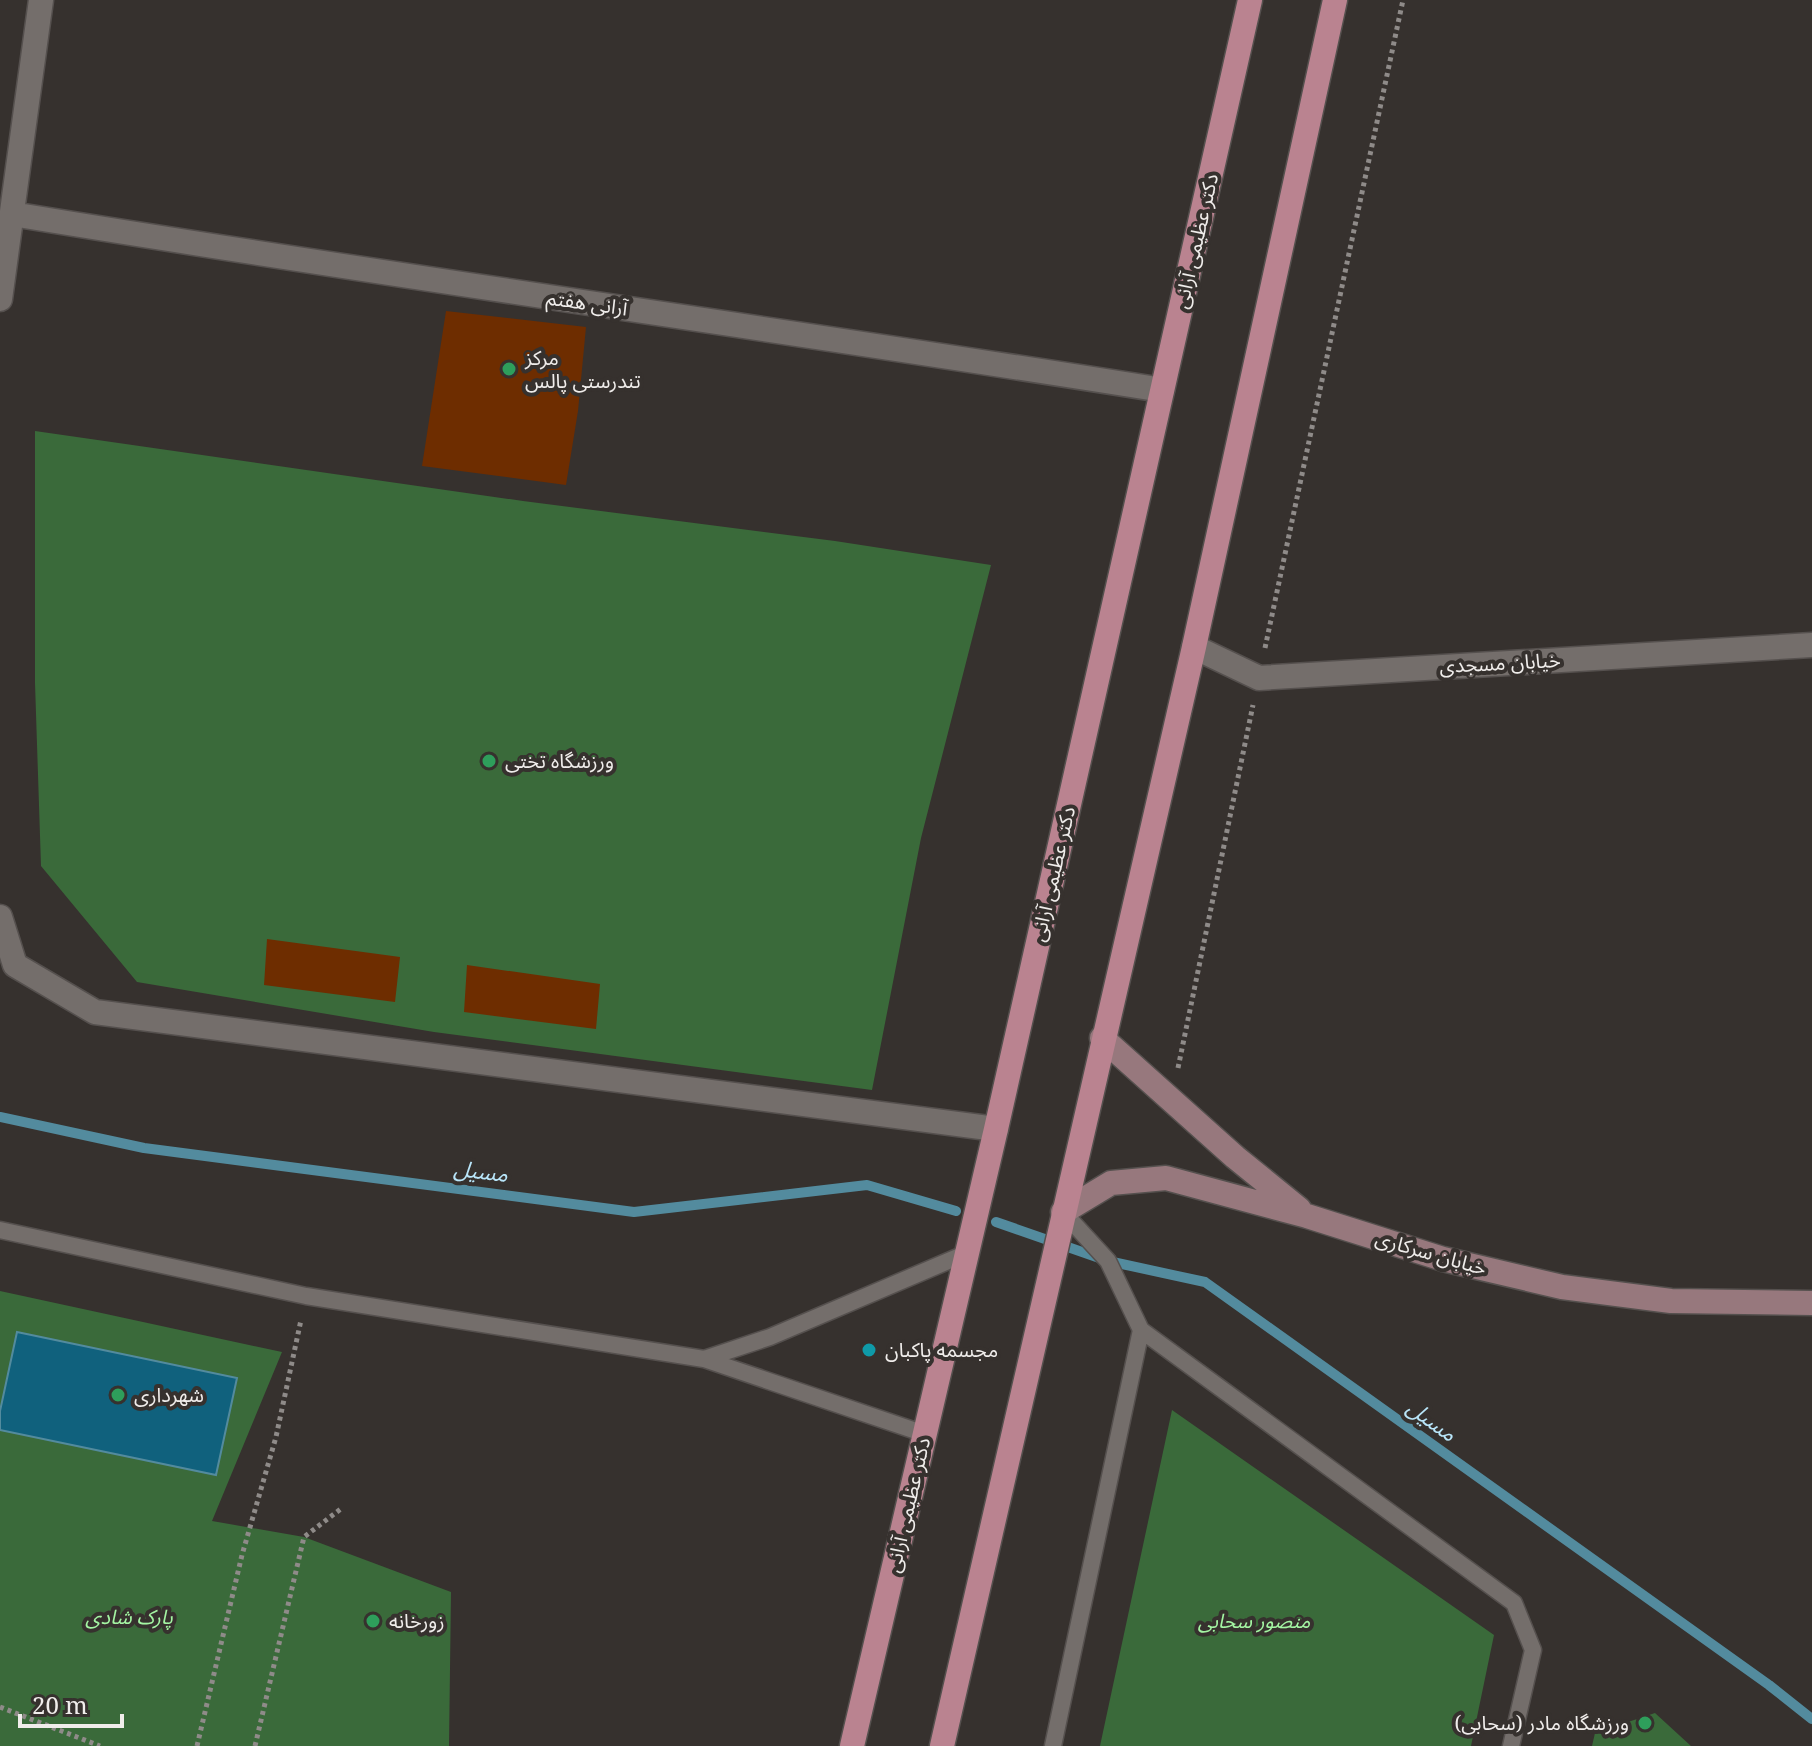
<svg xmlns="http://www.w3.org/2000/svg" width="1812" height="1746" font-family="'Noto Serif','Noto Sans Arabic',serif">
<style>
.green{fill:#3a6a3a}
.water{fill:#10617d;stroke:#538b9e;stroke-width:2}
.lines{fill:none;stroke-linecap:round;stroke-linejoin:round}
.stream{stroke:#538b9e;stroke-width:10}
.building{fill:#6e2d00}
.lane-casing{stroke:#55504e;stroke-width:19}
.street-casing{stroke:#55504e;stroke-width:27}
.secondary-casing{stroke:#55504e;stroke-width:27}
.primary-casing{stroke:#55504e;stroke-width:27}
.path{stroke:#8f8b89;stroke-width:5;stroke-dasharray:4 4;stroke-linecap:butt}
.lane{stroke:#746e6b;stroke-width:16}
.street{stroke:#746e6b;stroke-width:24}
.secondary{stroke:#97787d;stroke-width:24}
.primary{stroke:#ba8390;stroke-width:24}
.leisure-dot{fill:#2e9e5b;stroke:#36312e;stroke-width:3}
.culture-dot{fill:#0f9aa8;stroke:#36312e;stroke-width:3}
.labels{text-anchor:middle;stroke-width:8;stroke-linejoin:round;paint-order:stroke}
.street-label{font-size:20px;fill:#f0edeb;stroke:#36312e}
.poi-label{font-size:20px;fill:#f0edeb;stroke:#36312e;text-anchor:start}
.park-label{font-size:20px;font-style:italic;fill:#a4f5a3;stroke:#36312e}
.water-label{font-size:22px;font-style:italic;fill:#b9e6fa;stroke:#36312e}
</style>
<rect width="100%" height="100%" fill="#36312e"/>
<path class="green" d="M 35,431 L 523,501 L 835,541 L 991,565 L 921,838 L 872,1090 L 434,1032 L 137,982 L 41,866 L 35,683 Z
M 0,1291 L 282,1352 L 212,1521 L 304,1537 L 451,1592 L 449,1746 L 0,1746 Z
M 1172,1410 L 1494,1635 L 1471,1746 L 1100,1746 Z
M 1655,1713 L 1691,1746 L 1592,1746 L 1595,1733 Z"/>
<path class="water" d="M 17,1332 L 237,1378 L 216,1475 L 0,1430 L 0,1411 Z"/>
<g class="lines">
<path class="stream" d="M 0,1117 L 144,1148 L 634,1212 L 867,1185 L 956,1211
M 996,1222 L 1108,1261 L 1205,1282 L 1769,1685 L 1812,1719"/>
</g>
<path class="building" d="M 446,311 L 586,327 L 578,411 L 566,485 L 422,466 Z
M 267,939 L 400,957 L 395,1002 L 264,985 Z
M 467,965 L 600,984 L 596,1029 L 464,1012 Z"/>
<g class="lines">
<defs>
<path id="lane" d="M 1063,1212 L 1108,1261 L 1141,1330 L 1514,1603 L 1533,1650 L 1511,1746
M 0,1230 L 306,1296 L 704,1359
M 925,1434 L 704,1359 L 770,1337 L 967,1253
M 1053,1746 L 1141,1330"/>
<path id="street" d="M 12,214 C 395,277 779,329 1162,390
M 0,299 L 41,0
M 1194,647 L 1259,678 L 1812,645
M 0,917 L 15,965 L 95,1012 L 996,1129"/>
<path id="secondary" d="M 1102,1038 L 1235,1157 L 1299,1209
M 1063,1212 L 1111,1183 L 1166,1178 L 1307,1216 L 1443,1259 L 1562,1287 L 1671,1301 L 1812,1303"/>
<path id="primary" d="M 852,1746 L 996,1129 L 1250,0
M 942,1746 L 1194,647 L 1335,0"/>
</defs>
<use href="#lane" class="lane-casing"/>
<use href="#street" class="street-casing"/>
<use href="#secondary" class="secondary-casing"/>
<use href="#primary" class="primary-casing"/>
<path class="path" d="M 1265,648 L 1403,0
M 1178,1068 L 1253,705
M 0,1707 L 100,1746
M 197,1746 L 242,1555 L 276,1437 L 301,1320
M 255,1746 L 304,1537 L 342,1508"/>
<use href="#lane" class="lane"/>
<use href="#street" class="street"/>
<use href="#secondary" class="secondary"/>
<use href="#primary" class="primary"/>
</g>
<g class="leisure-dot">
<circle cx="509" cy="369" r="8"/>
<circle cx="489" cy="761" r="8"/>
<circle cx="118" cy="1395" r="8"/>
<circle cx="373" cy="1621" r="8"/>
<circle cx="1645" cy="1723" r="8"/>
</g>
<circle class="culture-dot" cx="869" cy="1350" r="8"/>
<g class="labels">
<g class="street-label">
<text transform="translate(1196 241) rotate(-77)" y="7">دکتر عظیمی آرانی</text>
<text transform="translate(587 303) rotate(8)" y="7">آرانی هفتم</text>
<text transform="translate(1500 663) rotate(-3)" y="7">خیابان مسجدی</text>
<text transform="translate(1053 874) rotate(-77)" y="7">دکتر عظیمی آرانی</text>
<text transform="translate(1431 1253) rotate(16)" y="7">خیابان سرکاری</text>
<text transform="translate(908 1505) rotate(-77)" y="7">دکتر عظیمی آرانی</text>
</g>
<g class="poi-label">
<text x="525" y="365">مرکز<tspan x="525" dy="23">تندرستی پالس</tspan></text>
<text x="505" y="768">ورزشگاه تختی</text>
<text x="885" y="1357">مجسمه پاکبان</text>
<text x="134" y="1402">شهرداری</text>
<text x="389" y="1628">زورخانه</text>
<text x="1629" y="1730" text-anchor="end">ورزشگاه مادر (سحابی)</text>
</g>
<g class="park-label">
<text x="129" y="1624">پارک شادی</text>
<text x="1254" y="1628">منصور سحابی</text>
</g>
<g class="water-label">
<text transform="translate(481 1171) rotate(7)" y="8">مسیل</text>
<text transform="translate(1432 1420) rotate(36)" y="8">مسیل</text>
</g>
</g>
<path d="M20 1714v12h102v-12" fill="none" stroke="#f0edeb" stroke-width="4"/>
<text x="32" y="1714" font-size="24" fill="#f0edeb" stroke="#36312e" stroke-width="6" paint-order="stroke">20 m</text>
</svg>
